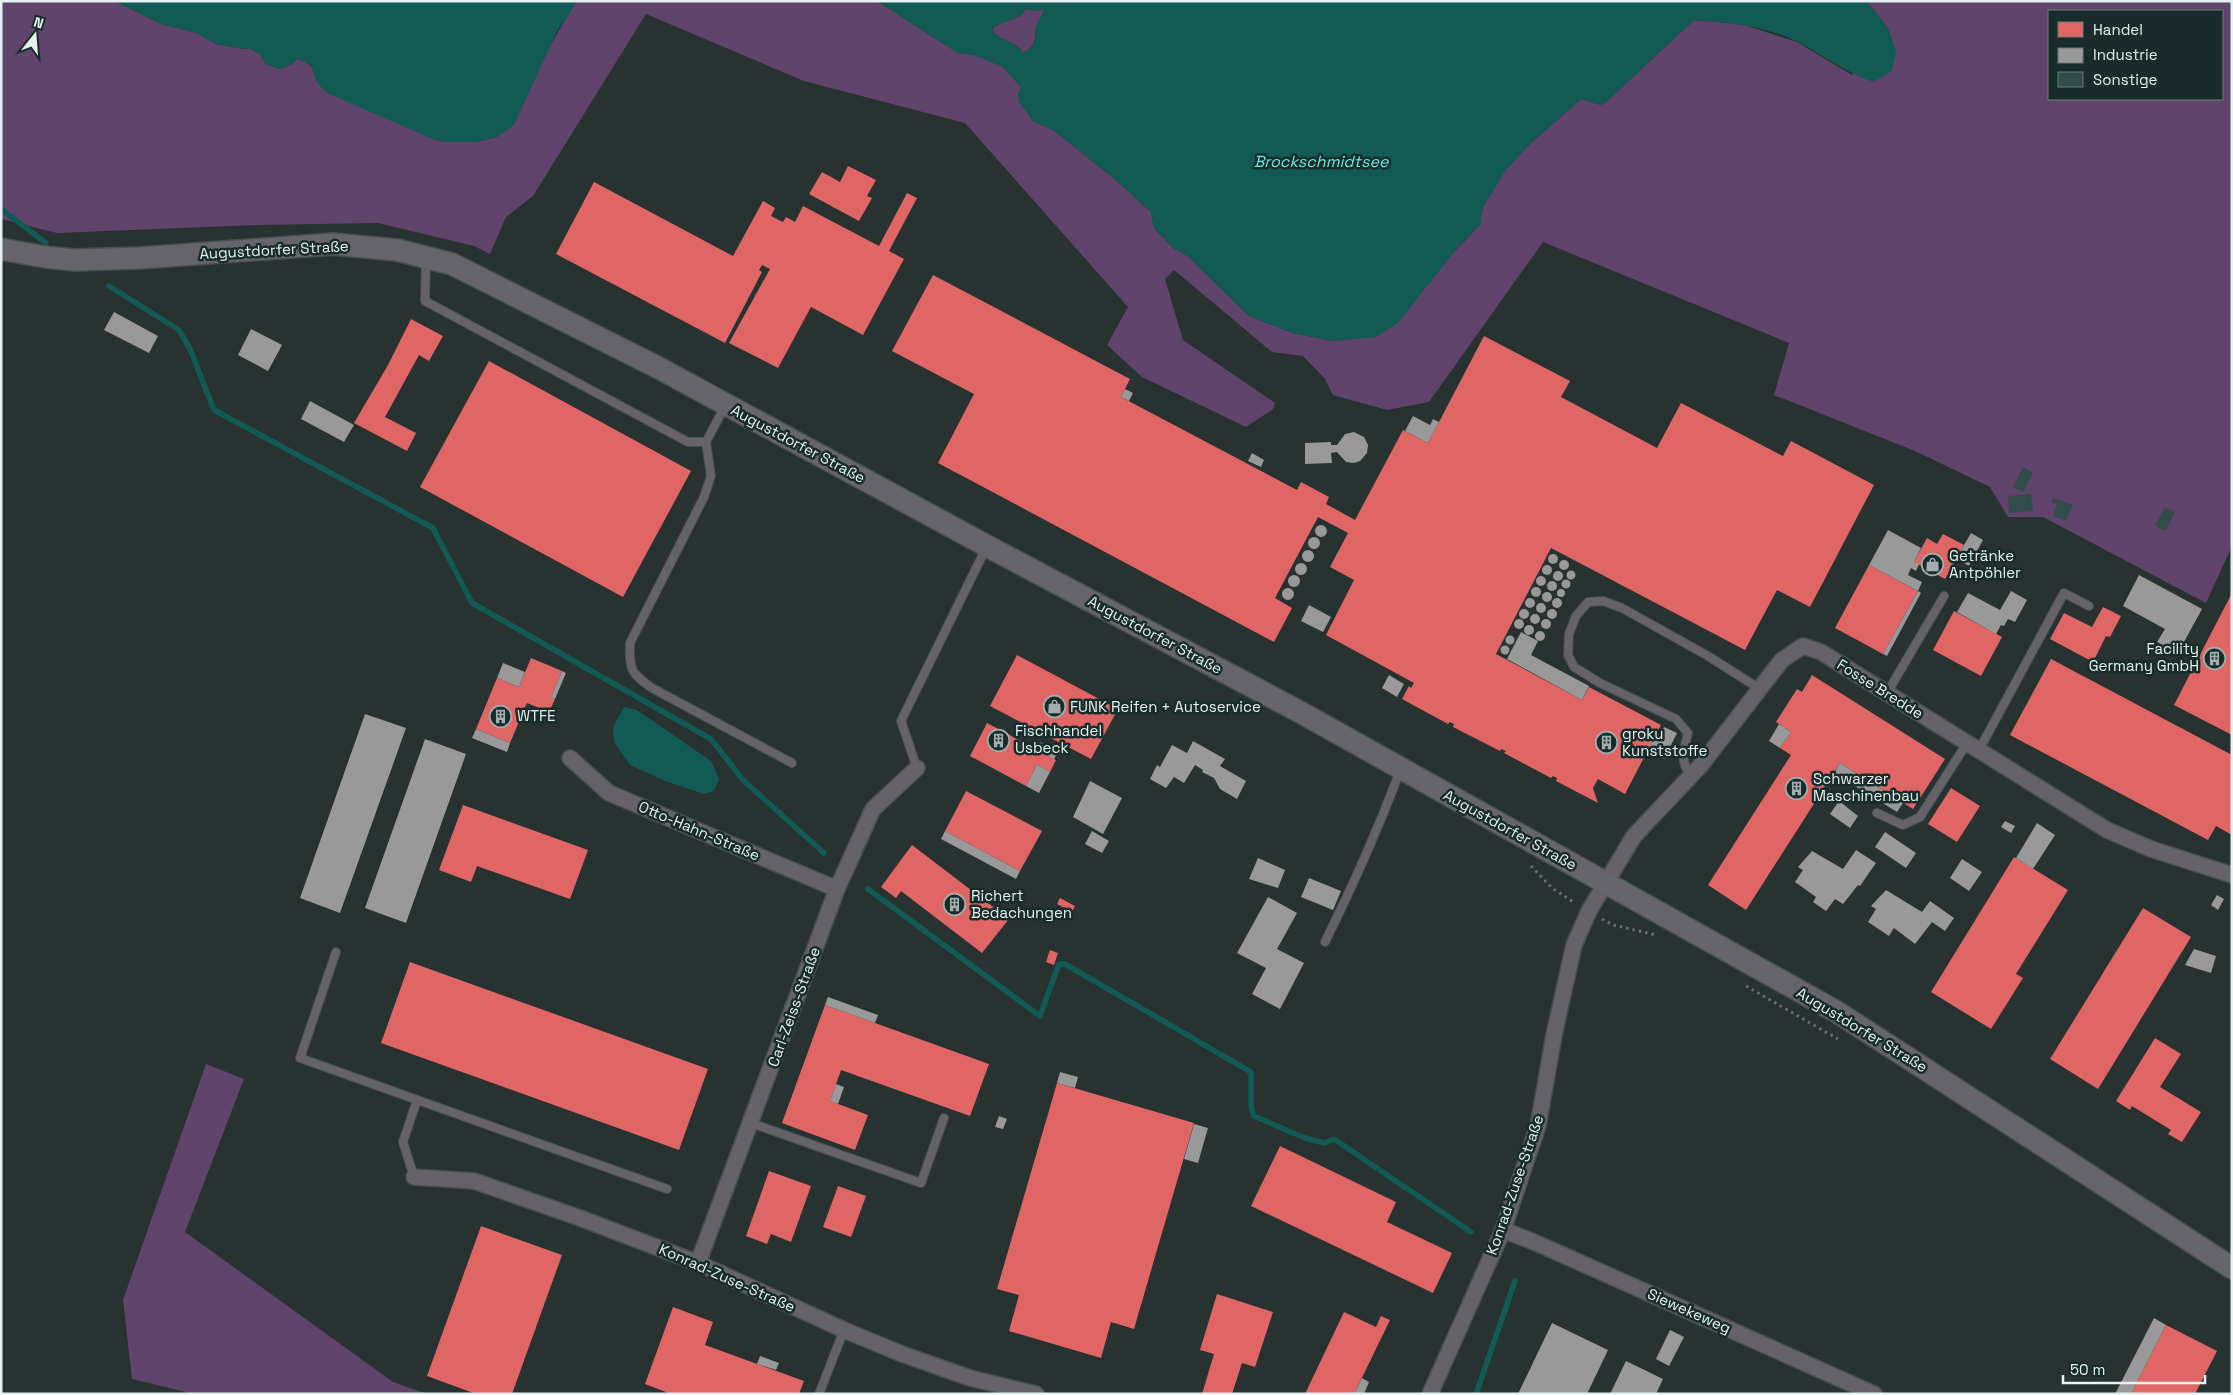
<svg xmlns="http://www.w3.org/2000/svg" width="2233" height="1395" font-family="'Space Grotesk',sans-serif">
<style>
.green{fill:#60446c;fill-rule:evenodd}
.water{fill:#115b54;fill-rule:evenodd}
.shops{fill:#e06666}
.industry{fill:#999}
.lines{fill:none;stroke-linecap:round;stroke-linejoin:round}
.stream{stroke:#115b54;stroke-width:5.5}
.building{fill:#324c4a}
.lane-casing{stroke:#46504f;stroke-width:10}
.street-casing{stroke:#46504f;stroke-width:18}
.secondary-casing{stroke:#46504f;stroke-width:24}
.path{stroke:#6d6e72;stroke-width:3;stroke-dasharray:2.5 4;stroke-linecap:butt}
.lane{stroke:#66626a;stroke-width:8}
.street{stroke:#66626a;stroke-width:15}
.secondary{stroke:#67656c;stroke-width:21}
.labels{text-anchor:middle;stroke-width:5;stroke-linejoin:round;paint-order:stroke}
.street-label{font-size:15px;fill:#e6f2f1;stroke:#182d2b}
.poi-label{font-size:15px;fill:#e6f2f1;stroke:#182d2b;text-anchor:start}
.water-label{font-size:16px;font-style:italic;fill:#65eddf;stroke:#182d2b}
</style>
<rect width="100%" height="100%" fill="#273231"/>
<path class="green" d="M 1,1 L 115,1 L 161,24 L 197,33 L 216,44 L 243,49 L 250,48 L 260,54 L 266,64 L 279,69 L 292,64 L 297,59 C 311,63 314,68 317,82 L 435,140 L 447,142 L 476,142 L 497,137 L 576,1 L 877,1 L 958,53 L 974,55 L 1002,66 L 1021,87 L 1028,114 L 1033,121 L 1053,130 L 1110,175 L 1151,212 L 1154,228 L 1173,248 L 1188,256 L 1249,316 L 1293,333 L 1333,341 L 1448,258 L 1480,225 L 1483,207 L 1504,171 L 1532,142 L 1581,99 L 1601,105 L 1607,101 L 1694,20 L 1741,24 L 1797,42 L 1852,75 L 1888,28 L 1866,1 L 2232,1 L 2232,546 L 2206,603 L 2043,517 L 2008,517 L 1990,487 L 1915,451 L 1774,395 L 1789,343 L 1543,242 L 1429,402 L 1387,410 L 1333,395 L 1325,379 L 1303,356 L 1272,352 L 1174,270 L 1165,279 L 1183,340 L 1275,403 L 1273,409 L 1246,427 L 1142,377 L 1107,345 L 1128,307 L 965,123 L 804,81 L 646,14 L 533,196 L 506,217 L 490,254 L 474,246 L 378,223 L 258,225 L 57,233 L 1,219 ZM 2049,11 L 2222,11 L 2222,99 L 2049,99 Z
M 1045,8 C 1043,14 1040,18 1038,23 C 1031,35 1042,43 1023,53 C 1015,40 1001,43 992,30 L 995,26 L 1020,16 L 1026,9 L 1036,11 Z
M 206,1064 L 244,1079 L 185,1232 L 393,1382 L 427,1394 L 194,1394 L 132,1379 L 123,1300 Z"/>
<path class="water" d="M 115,1 L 576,1 L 568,16 L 558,29 L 514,125 L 497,137 L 476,142 L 447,142 L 435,140 L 327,93 C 324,90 320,86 318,83 C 309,68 319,66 297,59 L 292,64 L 279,69 L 266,64 L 260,54 L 250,48 L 243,49 L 216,44 L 197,33 L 161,24 Z
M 877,1 L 1866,1 L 1888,28 L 1896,51 L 1892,71 L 1873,82 C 1846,72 1824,56 1798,42 C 1768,27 1728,22 1694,20 L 1607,101 L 1601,105 L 1581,99 L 1532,142 L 1505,171 L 1483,207 L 1480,225 L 1458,247 L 1398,323 L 1376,337 L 1333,341 L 1293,333 L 1249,316 L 1188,256 L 1173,248 L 1154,228 L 1151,212 L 1110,175 L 1053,130 L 1033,121 L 1019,102 L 1018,93 L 1021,87 L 1002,66 L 974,55 L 958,53 ZM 1026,9 L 1036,11 L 1045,9 C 1043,14 1039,19 1037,24 C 1032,36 1042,43 1023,53 C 1013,39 1001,43 992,30 L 995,26 L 1020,16 Z
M 624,707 L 637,710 L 711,761 L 719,779 L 714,791 L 704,794 L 665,781 L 630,765 L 614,742 L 613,727 Z"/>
<path class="shops" d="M 848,166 L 876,180 L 867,196 L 872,198 L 859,221 L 809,194 L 822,172 L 840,182 Z
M 594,182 L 733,256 L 763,201 L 775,208 L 771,216 L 783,222 L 786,217 L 795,222 L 803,206 L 879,246 L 907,193 L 917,198 L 889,251 L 904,259 L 863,335 L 811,307 L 778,368 L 729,343 L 770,269 L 762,265 L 759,270 L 762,272 L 725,343 L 556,254 Z
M 933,275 L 1130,379 L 1121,397 L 1297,490 L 1301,482 L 1329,497 L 1326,504 L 1355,520 L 1403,430 L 1428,443 L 1484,336 L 1570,381 L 1561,397 L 1657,448 L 1681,403 L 1783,456 L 1791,441 L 1874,485 L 1810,607 L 1777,590 L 1745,650 L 1551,548 L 1496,654 L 1582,700 L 1589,687 L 1661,725 L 1625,794 L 1598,779 L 1593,788 L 1598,803 L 1556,781 L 1557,778 L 1553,776 L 1551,778 L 1504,753 L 1506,751 L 1501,749 L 1500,751 L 1453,727 L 1454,724 L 1450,722 L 1448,724 L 1402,699 L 1409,686 L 1411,688 L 1414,683 L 1326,635 L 1354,580 L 1330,567 L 1348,533 L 1318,517 L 1275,598 L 1292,608 L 1274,642 L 938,463 L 974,394 L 892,351 Z
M 411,319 L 443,336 L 429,361 L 419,355 L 385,417 L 416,433 L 407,451 L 354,423 L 388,365 Z
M 489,361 L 691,471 L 623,597 L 420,487 Z
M 1943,534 L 1964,545 L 1945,579 L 1914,562 L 1927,538 L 1937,544 Z
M 1869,565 L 1918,591 L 1883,654 L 1835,628 Z
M 2232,593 L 2232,735 L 2174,705 Z
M 2103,607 L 2121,616 L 2110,637 L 2106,636 L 2093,662 L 2050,639 L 2064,613 L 2092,627 Z
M 1954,611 L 2002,637 L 1981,676 L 1933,650 Z
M 1017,655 L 1118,709 L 1091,759 L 990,706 Z
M 531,658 L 562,671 L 551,697 L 555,699 L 549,712 L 527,703 L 510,743 L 476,729 L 497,678 L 519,687 Z
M 2051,659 L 2232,755 L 2232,835 L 2216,826 L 2208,840 L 2010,735 Z
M 1812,675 L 1945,759 L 1913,809 L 1840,763 L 1746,910 L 1708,885 L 1791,755 L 1780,748 L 1791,732 L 1776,722 L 1797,689 L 1802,692 Z
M 987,723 L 1056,760 L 1050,772 L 1037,764 L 1026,786 L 970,756 Z
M 1951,788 L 1980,806 L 1957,842 L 1928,824 Z
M 966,791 L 1042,831 L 1020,871 L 945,831 Z
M 463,805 L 588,850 L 570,899 L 477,866 L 471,882 L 439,870 Z
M 912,845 L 1009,919 L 982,953 L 901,891 L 896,898 L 881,887 Z
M 2014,857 L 2068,890 L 2016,974 L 2023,978 L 1991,1029 L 1931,992 Z
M 1060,898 L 1075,906 L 1072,912 L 1057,904 Z
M 2143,908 L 2191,937 L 2098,1089 L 2050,1059 Z
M 1050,950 L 1058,953 L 1054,965 L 1046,962 Z
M 410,962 L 708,1069 L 679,1150 L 381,1043 Z
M 825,1005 L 989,1064 L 970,1116 L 841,1070 L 830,1101 L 868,1115 L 855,1150 L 782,1123 Z
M 2155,1038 L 2181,1054 L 2160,1087 L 2201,1112 L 2182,1142 L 2168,1134 L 2171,1130 L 2132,1106 L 2130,1110 L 2116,1101 Z
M 1057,1083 L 1194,1123 L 1134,1329 L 1111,1322 L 1101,1358 L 1009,1331 L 1019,1295 L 997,1289 Z
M 1280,1146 L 1396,1202 L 1387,1222 L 1452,1253 L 1433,1293 L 1251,1206 Z
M 769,1171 L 811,1186 L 791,1242 L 771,1234 L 767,1244 L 746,1236 Z
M 838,1186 L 866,1196 L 851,1237 L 823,1227 Z
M 481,1226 L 562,1255 L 512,1394 L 476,1394 L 427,1376 Z
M 1217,1294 L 1273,1312 L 1255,1367 L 1242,1363 L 1232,1394 L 1202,1394 L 1214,1354 L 1200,1350 Z
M 673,1307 L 713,1322 L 705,1345 L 804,1381 L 799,1394 L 671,1394 L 645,1384 Z
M 1344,1312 L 1376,1327 L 1381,1316 L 1390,1320 L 1354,1394 L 1305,1394 Z
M 2166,1325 L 2217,1351 L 2195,1394 L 2131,1394 Z"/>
<path class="industry" d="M 114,312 L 158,336 L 149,353 L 104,330 Z
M 251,329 L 282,345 L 268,371 L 238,355 Z
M 1125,389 L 1133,393 L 1129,401 L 1121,397 Z
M 310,401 L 354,425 L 344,442 L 301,419 Z
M 1413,416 L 1430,425 L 1433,419 L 1439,422 L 1428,443 L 1405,431 Z
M 1354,432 L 1364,437 L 1368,445 L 1367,453 L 1360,461 L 1354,463 L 1346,462 L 1337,452 L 1331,453 L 1332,463 L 1305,464 L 1305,443 L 1331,442 L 1331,445 L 1337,445 L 1345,434 Z
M 1252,453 L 1264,460 L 1261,467 L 1248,461 Z
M1315 531a6 6 0 1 1 12 0a6 6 0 1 1-12 0Z
M 1888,530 L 1921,548 L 1914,562 L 1919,564 L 1916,571 L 1911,568 L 1908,575 L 1922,582 L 1918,591 L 1921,593 L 1887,656 L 1883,654 L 1918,591 L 1869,565 Z
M 1971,533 L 1983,540 L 1969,566 L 1956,559 Z
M1308 543a6 6 0 1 1 12 0a6 6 0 1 1-12 0Z
M1302 556a6 6 0 1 1 12 0a6 6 0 1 1-12 0Z
M1548 559a5 5 0 1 1 10 0a5 5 0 1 1-10 0Z
M1559 565a5 5 0 1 1 10 0a5 5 0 1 1-10 0Z
M1295 569a6 6 0 1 1 12 0a6 6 0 1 1-12 0Z
M1542 570a5 5 0 1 1 10 0a5 5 0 1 1-10 0Z
M1566.5 575a4.5 4.5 0 1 1 9 0a4.5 4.5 0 1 1-9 0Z
M1553 576a5 5 0 1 1 10 0a5 5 0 1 1-10 0Z
M 2139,575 L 2202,609 L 2178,653 L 2157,642 L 2165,629 L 2123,606 Z
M1288 581a6 6 0 1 1 12 0a6 6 0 1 1-12 0Z
M1536 581a5 5 0 1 1 10 0a5 5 0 1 1-10 0Z
M1561.5 584a4.5 4.5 0 1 1 9 0a4.5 4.5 0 1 1-9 0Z
M1547 586a5 5 0 1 1 10 0a5 5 0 1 1-10 0Z
M1531 592a5 5 0 1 1 10 0a5 5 0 1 1-10 0Z
M1282 594a6 6 0 1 1 12 0a6 6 0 1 1-12 0Z
M1557 593a4 4 0 1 1 8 0a4 4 0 1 1-8 0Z
M 2011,591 L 2027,600 L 2015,622 L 2008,619 L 2004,626 L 2001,625 L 1996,634 L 1957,612 L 1968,593 L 2000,610 Z
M1542 597a5 5 0 1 1 10 0a5 5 0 1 1-10 0Z
M1552 603a5 5 0 1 1 10 0a5 5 0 1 1-10 0Z
M1525 603a5 5 0 1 1 10 0a5 5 0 1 1-10 0Z
M1536 608a5 5 0 1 1 10 0a5 5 0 1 1-10 0Z
M 1309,605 L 1331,617 L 1323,632 L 1301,621 Z
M1547 614a5 5 0 1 1 10 0a5 5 0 1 1-10 0Z
M1519 614a5 5 0 1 1 10 0a5 5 0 1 1-10 0Z
M1530 619a5 5 0 1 1 10 0a5 5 0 1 1-10 0Z
M1514 624a5 5 0 1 1 10 0a5 5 0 1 1-10 0Z
M1541 624a5 5 0 1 1 10 0a5 5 0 1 1-10 0Z
M1524 630a5 5 0 1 1 10 0a5 5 0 1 1-10 0Z
M1535 636a5 5 0 1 1 10 0a5 5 0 1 1-10 0Z
M 1521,632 L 1538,641 L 1531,655 L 1589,686 L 1582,700 L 1507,659 Z
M1505.5 640a4.5 4.5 0 1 1 9 0a4.5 4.5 0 1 1-9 0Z
M1500.5 650a4.5 4.5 0 1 1 9 0a4.5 4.5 0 1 1-9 0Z
M 503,663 L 525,672 L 519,687 L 497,678 Z
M 562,671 L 566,673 L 555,699 L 551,697 Z
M 1389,675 L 1404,684 L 1397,697 L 1382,688 Z
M 365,714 L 406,728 L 340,913 L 300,898 Z
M 1779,724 L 1791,732 L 1780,748 L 1769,741 Z
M 1664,727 L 1677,733 L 1664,759 L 1656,755 L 1655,757 L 1646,753 L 1654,738 L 1658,740 Z
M 476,729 L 510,743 L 507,752 L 472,738 Z
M 425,739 L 466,754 L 406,923 L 365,908 Z
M 1193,741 L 1225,759 L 1220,766 L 1246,781 L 1237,799 L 1220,789 L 1214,778 L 1202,772 L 1203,770 L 1195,765 L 1184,783 L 1174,777 L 1166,788 L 1150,779 L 1157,765 L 1160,767 L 1172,745 L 1187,753 Z
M 1040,742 L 1058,752 L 1054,759 L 1036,749 Z
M 1840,763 L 1903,803 L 1897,812 L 1834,773 Z
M 1037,764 L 1050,772 L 1039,793 L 1026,786 Z
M 1090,781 L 1122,798 L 1103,834 L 1073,817 Z
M 1839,801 L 1858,816 L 1850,828 L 1830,814 Z
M 2005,821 L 2015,826 L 2011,833 L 2001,827 Z
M 2037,823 L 2055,835 L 2033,869 L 2016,858 Z
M 945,831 L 1020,871 L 1016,879 L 941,839 Z
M 1092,831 L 1109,841 L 1102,853 L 1085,844 Z
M 1885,832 L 1916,853 L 1906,868 L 1875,847 Z
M 1856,850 L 1876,863 L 1860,886 L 1858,885 L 1843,904 L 1835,899 L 1826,911 L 1813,902 L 1816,897 L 1795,882 L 1803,870 L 1798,867 L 1812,851 L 1843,869 Z
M 1258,858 L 1285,870 L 1278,888 L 1249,879 Z
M 1962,859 L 1982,872 L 1969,891 L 1950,878 Z
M 1309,878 L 1341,891 L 1333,910 L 1301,897 Z
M 1886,890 L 1922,912 L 1930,901 L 1954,918 L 1945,931 L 1932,922 L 1915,944 L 1894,928 L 1889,936 L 1868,922 L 1876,909 L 1871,906 Z
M 2217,895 L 2224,899 L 2218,910 L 2211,905 Z
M 1268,897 L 1297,913 L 1277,949 L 1304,963 L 1280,1009 L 1252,994 L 1266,968 L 1237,953 Z
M 2194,949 L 2216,956 L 2211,973 L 2185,965 Z
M 828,997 L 878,1015 L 875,1023 L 825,1005 Z
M 1060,1072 L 1078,1077 L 1075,1088 L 1057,1083 Z
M 836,1084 L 844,1087 L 838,1104 L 830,1101 Z
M 999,1116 L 1007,1119 L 1003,1129 L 995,1127 Z
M 1194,1124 L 1208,1128 L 1198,1163 L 1184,1159 Z
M 2154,1318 L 2166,1325 L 2131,1394 L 2115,1394 Z
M 1552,1323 L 1608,1350 L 1587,1394 L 1518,1394 Z
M 1670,1330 L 1684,1337 L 1669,1366 L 1656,1359 Z
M 760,1356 L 779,1363 L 776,1370 L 757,1364 Z
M 1626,1361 L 1663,1379 L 1656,1394 L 1610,1394 Z
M 1362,1378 L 1369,1382 L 1364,1394 L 1354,1394 Z"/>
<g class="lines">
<path class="stream" d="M 1,209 L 46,243
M 109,286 L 179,330 L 190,349 L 214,410 L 433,528 L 472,603 L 711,739 L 743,780 L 824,853
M 868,889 L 1040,1016 L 1059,964 L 1065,964 L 1251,1072 L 1251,1106 L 1254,1116 L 1305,1138 L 1324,1143 L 1334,1139 L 1471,1232
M 1476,1394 L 1515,1281"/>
</g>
<path class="building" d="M 2023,467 L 2033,473 L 2023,492 L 2013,487 Z
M 2031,494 L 2033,511 L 2009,513 L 2008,496 Z
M 2053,498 L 2073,505 L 2066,521 L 2053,516 L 2057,504 L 2051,502 Z
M 2165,507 L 2175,512 L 2165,531 L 2155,526 Z"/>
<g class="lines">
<defs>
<path id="lane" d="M 426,259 L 425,301 L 688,442 L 706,442
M 725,406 L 706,442 L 711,476 L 704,497 L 630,643 C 629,670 631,673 652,688 L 792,763
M 1887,693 L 1944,596
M 1979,750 L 2064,593 L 2089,606
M 917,768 L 901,721 L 986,548
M 1692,776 C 1679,763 1684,750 1688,733 L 1676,719 L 1600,683 L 1574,667 L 1568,655 L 1569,634 L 1576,616 L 1588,602 L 1603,601 L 1622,608 L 1708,656 L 1760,689
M 1877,813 L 1903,825 L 1920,817 L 1967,743
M 1325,942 C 1353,886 1378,829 1400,771
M 336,952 L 300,1058 L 667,1189
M 751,1123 L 921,1183 L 944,1118
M 414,1177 L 403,1142 L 417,1100
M 819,1394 L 844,1330"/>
<path id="street" d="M 570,758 L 609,793 L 837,889
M 414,1177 L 474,1181 L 580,1218 L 698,1263 L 844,1330 L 902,1354 L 970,1378 L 1036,1394
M 1503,1230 L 1534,1242 L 1874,1394
M 698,1263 L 837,889 L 873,809 L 917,768
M 1430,1394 L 1503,1230 L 1538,1126 L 1554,1035 L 1574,945 L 1589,911 L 1634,836 L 1701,765 L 1782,660 L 1803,646 L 1821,652 L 2107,830 L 2151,849 L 2232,875"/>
<path id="secondary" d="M 1,249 L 45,257 L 75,260 L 140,258 L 333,244 L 397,250 L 452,264 L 657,367 L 987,546 L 1300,712 L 1837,1012 L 2232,1268"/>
</defs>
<use href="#lane" class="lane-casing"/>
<use href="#street" class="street-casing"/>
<use href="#secondary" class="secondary-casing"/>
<path class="path" d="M 1531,866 L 1552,888 L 1575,903
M 1602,919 L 1613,925 L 1656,935
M 1746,986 L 1838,1039"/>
<use href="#lane" class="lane"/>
<use href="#street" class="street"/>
<use href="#secondary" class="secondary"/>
</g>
<defs>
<symbol id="shop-ring" viewBox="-11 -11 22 22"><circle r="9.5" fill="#182d2b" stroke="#a3afae" stroke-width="1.5"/><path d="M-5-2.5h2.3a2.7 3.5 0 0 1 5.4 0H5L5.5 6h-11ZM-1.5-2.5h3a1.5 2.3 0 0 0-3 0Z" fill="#a3afae"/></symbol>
<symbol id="building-ring" viewBox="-11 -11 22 22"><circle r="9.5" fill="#182d2b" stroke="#a3afae" stroke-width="1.5"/><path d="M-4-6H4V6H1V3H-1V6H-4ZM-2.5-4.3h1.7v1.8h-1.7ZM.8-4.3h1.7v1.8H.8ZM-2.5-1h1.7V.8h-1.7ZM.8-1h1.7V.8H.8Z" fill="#a3afae"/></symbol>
</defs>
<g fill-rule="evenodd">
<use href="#shop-ring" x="1920" y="552" width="25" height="25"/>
<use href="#building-ring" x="2202" y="646" width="25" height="25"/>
<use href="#shop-ring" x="1042" y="694" width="25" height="25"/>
<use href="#building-ring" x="488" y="704" width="25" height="25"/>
<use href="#building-ring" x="986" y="728" width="25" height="25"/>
<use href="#building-ring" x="1594" y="730" width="25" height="25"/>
<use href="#building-ring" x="1784" y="776" width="25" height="25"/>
<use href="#building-ring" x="942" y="892" width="25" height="25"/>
</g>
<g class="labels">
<g class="street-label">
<text transform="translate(274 250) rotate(-3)" y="5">Augustdorfer Straße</text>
<text transform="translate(798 444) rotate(28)" y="5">Augustdorfer Straße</text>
<text transform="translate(1155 635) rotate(28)" y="5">Augustdorfer Straße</text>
<text transform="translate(1880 689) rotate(32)" y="5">Fosse Bredde</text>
<text transform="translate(1510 830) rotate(29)" y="5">Augustdorfer Straße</text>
<text transform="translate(699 831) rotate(23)" y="5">Otto-Hahn-Straße</text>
<text transform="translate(794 1007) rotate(-70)" y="5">Carl-Zeiss-Straße</text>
<text transform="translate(1862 1030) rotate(31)" y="5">Augustdorfer Straße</text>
<text transform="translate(1515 1185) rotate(-71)" y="5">Konrad-Zuse-Straße</text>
<text transform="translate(727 1278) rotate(24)" y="5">Konrad-Zuse-Straße</text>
<text transform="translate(1689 1311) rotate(24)" y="5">Siewekeweg</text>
</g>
<g class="poi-label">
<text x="1949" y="561">Getränke<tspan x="1949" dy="17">Antpöhler</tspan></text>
<text x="2199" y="654" text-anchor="end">Facility<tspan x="2199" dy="17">Germany GmbH</tspan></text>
<text x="1070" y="712">FUNK Reifen + Autoservice</text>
<text x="517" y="721">WTFE</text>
<text x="1015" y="736">Fischhandel<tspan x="1015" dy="17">Usbeck</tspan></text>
<text x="1622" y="739">groku<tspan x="1622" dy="17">Kunststoffe</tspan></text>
<text x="1813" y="784">Schwarzer<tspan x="1813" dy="17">Maschinenbau</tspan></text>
<text x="971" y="901">Richert<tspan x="971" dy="17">Bedachungen</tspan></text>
</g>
<g class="water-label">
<text x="1321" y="167">Brockschmidtsee</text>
</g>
</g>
<rect width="2233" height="1395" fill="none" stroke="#e6f2f1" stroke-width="5"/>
<rect x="2048" y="10" width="175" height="90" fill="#182d2b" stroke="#6a7c7a"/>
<rect x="2058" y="22" width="25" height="15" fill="#e06666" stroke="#6a7c7a"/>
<text x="2093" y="35" font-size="15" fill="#e6f2f1">Handel</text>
<rect x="2058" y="48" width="25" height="15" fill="#999999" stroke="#6a7c7a"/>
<text x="2093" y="60" font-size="15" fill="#e6f2f1">Industrie</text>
<rect x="2058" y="72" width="25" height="15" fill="#324c4a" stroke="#6a7c7a"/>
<text x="2093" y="85" font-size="15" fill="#e6f2f1">Sonstige</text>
<g transform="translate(35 35) rotate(17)" stroke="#182d2b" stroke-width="4" paint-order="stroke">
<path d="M0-4L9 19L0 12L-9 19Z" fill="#e6f2f1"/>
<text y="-8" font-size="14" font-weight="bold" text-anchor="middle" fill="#e6f2f1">N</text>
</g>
<path d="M2063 1375v8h142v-8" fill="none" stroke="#e6f2f1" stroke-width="2.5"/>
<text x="2070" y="1375" font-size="15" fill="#e6f2f1" stroke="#182d2b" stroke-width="4" paint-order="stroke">50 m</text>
</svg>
